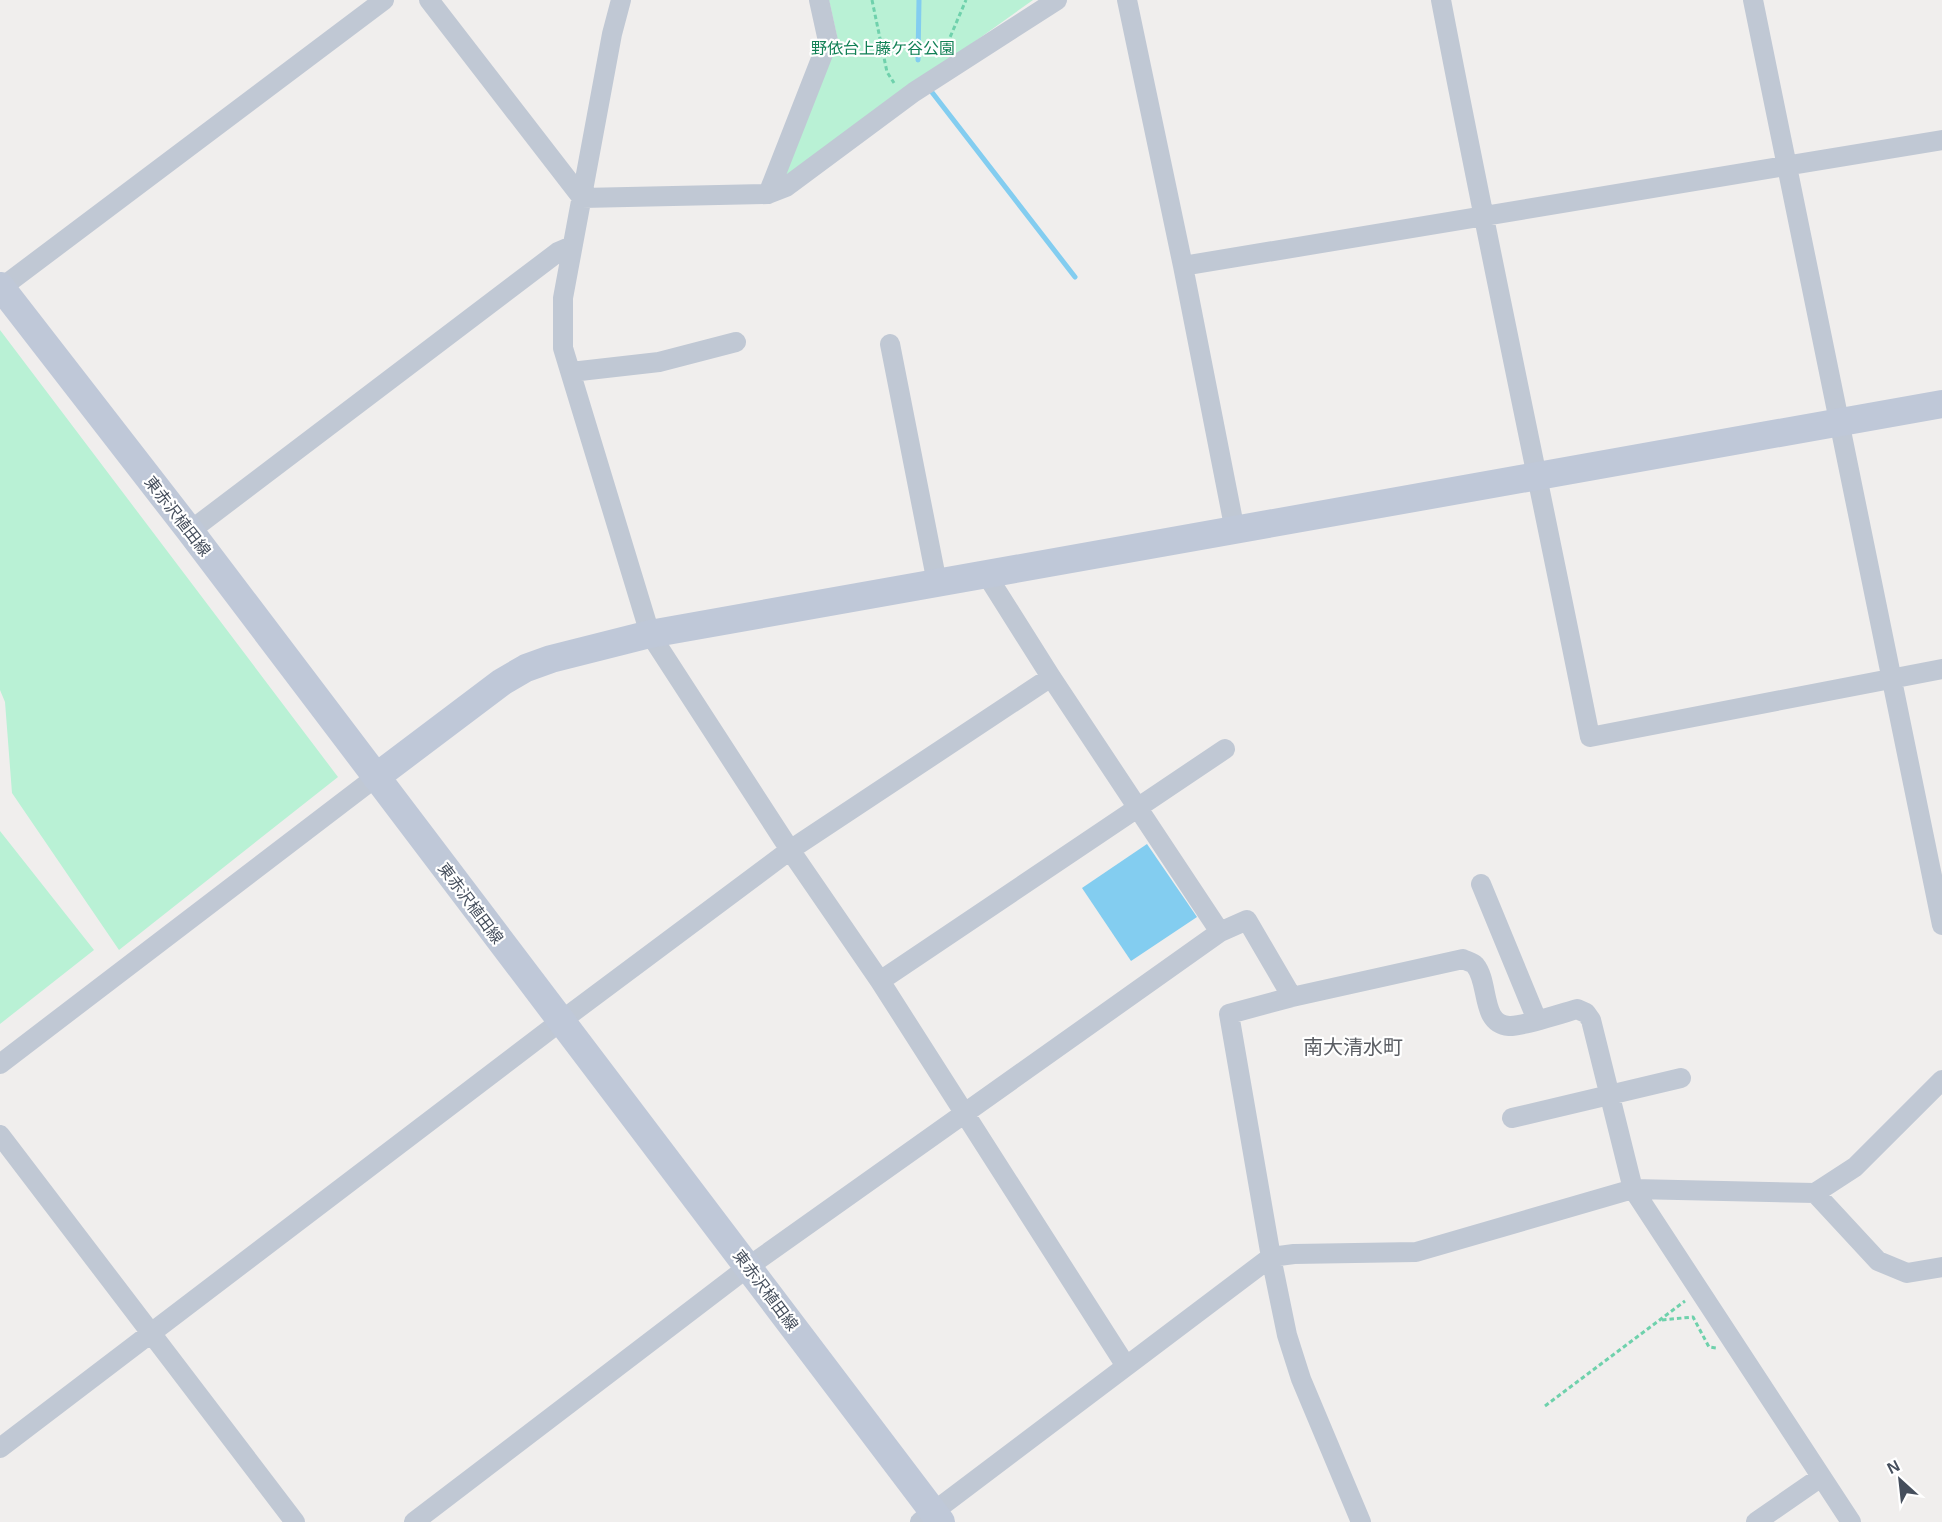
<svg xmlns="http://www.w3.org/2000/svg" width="1942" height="1522" font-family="Helvetica,'Noto Sans JP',sans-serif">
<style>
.green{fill:#b9f1d5}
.water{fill:#83cdf0}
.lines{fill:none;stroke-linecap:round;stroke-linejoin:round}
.stream{stroke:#83cdf0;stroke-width:5}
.path{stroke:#6fd1ac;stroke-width:3;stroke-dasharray:4.5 3;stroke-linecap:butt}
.street{stroke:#c0c8d4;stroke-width:20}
.secondary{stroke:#bfc8d8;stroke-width:28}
.labels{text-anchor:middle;stroke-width:4.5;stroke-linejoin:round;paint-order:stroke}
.park-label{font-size:16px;fill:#128156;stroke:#fff}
.street-label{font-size:16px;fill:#454e5c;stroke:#fff}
.quarter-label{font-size:20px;fill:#5a5d63;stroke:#fff}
</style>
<rect width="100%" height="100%" fill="#f0eeed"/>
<path class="green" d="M 829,0 L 1033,0 L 779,181 L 837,36 Z
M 0,330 L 338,777 L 119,950 L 12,793 L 5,702 L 0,690 Z
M 0,831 L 94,950 L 0,1024 Z"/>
<path class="water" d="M 1147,844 L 1197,917 L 1131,961 L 1082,888 Z"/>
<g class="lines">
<path class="stream" d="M 918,60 L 919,0
M 931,91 L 1075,277"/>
<path class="path" d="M 872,0 L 887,72 L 894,83
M 943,50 L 948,42 L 966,0
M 1662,1320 L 1693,1317 L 1709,1347 L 1716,1348
M 1545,1406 L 1685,1301"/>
<path class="street" d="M 429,0 L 582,198 L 768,194 L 786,187 L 914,92 L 1057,0
M 621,0 L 612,34 L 563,298 L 563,348 L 650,634 L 790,850 L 880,981 L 1126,1366
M 1127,0 L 1183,266 L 1235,531
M 1441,0 C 1488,246 1541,491 1590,737 L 1942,669
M 1753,0 L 1942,925
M 768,194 L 828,41 L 819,0
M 1183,266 L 1942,140
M 1,288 L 384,0
M 890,344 L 937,583
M 571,372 L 659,362 L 736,342
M 190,531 L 558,252 L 572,246
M 1481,884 L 1537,1020
M 1220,932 L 1247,920 L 1292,997
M 880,981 L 1225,749
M 0,1064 L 376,777
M 1512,1118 L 1681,1078
M 0,1135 L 295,1522
M 1815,1193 L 1878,1261 L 1907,1273 L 1942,1267
M 0,1448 L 561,1021 L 790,850 L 1051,677
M 414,1522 L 748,1267 L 1220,932 L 1051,677 L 986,574
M 920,1522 L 1271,1257 L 1294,1254 L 1416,1252 L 1633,1189 L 1815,1193 L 1855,1167 L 1942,1080
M 1361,1522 L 1301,1379 L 1287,1335 L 1271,1257 L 1229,1014 L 1292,997 L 1463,959 C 1466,961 1472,962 1475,965 C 1490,983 1480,1024 1509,1026 C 1521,1027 1563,1013 1577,1009 L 1586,1013 L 1591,1020 L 1633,1189 L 1851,1522
M 1756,1522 L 1821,1477"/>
<path class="secondary" d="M 0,286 L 190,531 L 941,1522
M 376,777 L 502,682 L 526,668 L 551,659 L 650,634 L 1942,404"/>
</g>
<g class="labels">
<g class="park-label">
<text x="883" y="54">野依台上藤ケ谷公園</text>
</g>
<g class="street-label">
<text transform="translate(178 516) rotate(52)" y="6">東赤沢植田線</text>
<text transform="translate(471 903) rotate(53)" y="6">東赤沢植田線</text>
<text transform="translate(766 1290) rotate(53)" y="6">東赤沢植田線</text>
</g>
<g class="quarter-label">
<text x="1353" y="1054">南大清水町</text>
</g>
</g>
<g transform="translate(1900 1480) rotate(333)" stroke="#ffffff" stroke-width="4.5" paint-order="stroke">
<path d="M0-4.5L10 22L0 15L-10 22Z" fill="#454e5c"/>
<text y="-9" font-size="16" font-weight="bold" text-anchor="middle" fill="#454e5c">N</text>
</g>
</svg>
